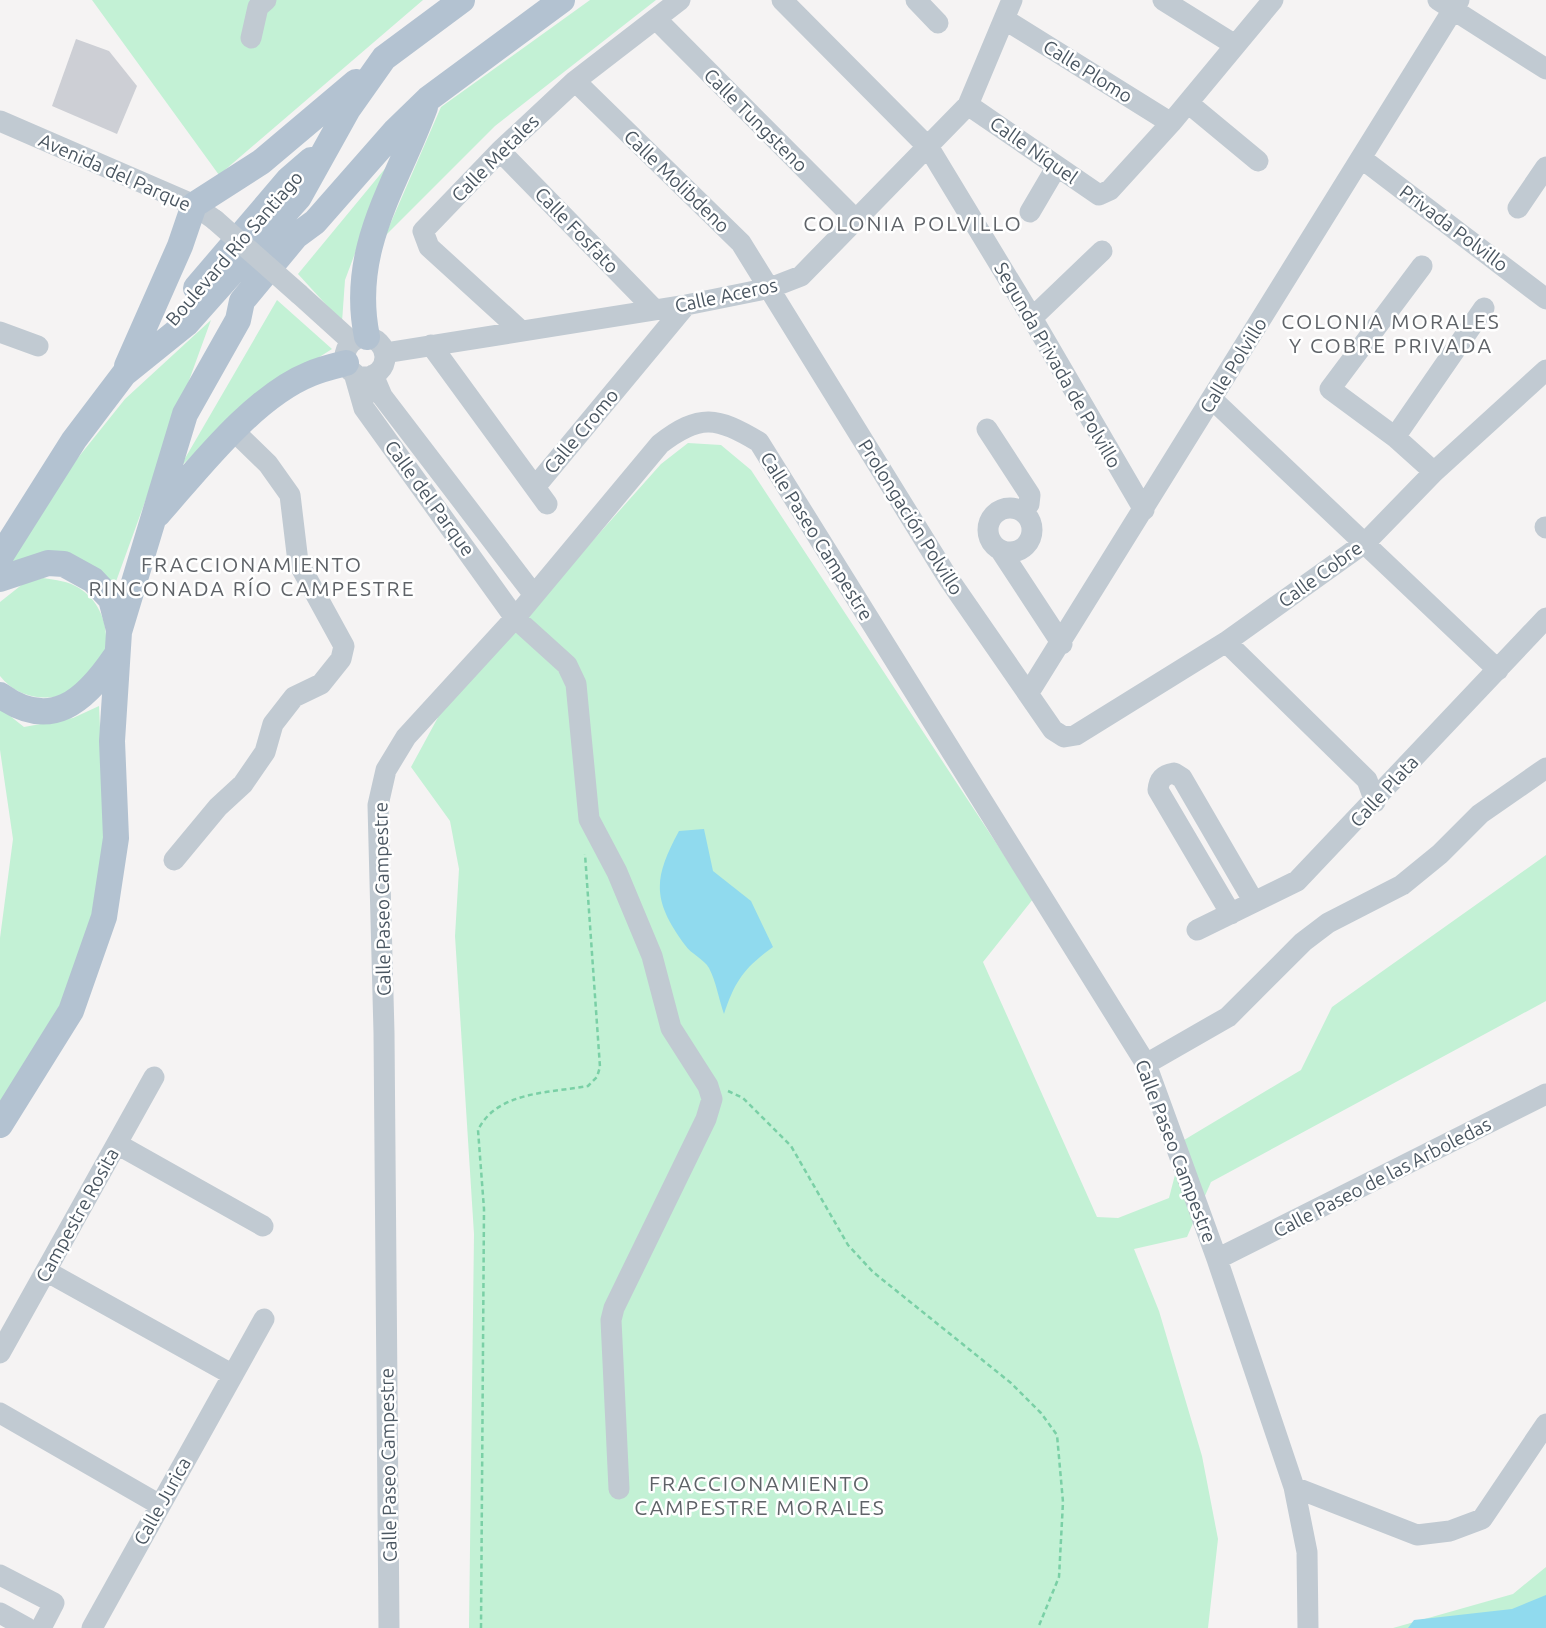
<svg xmlns="http://www.w3.org/2000/svg" width="1546" height="1628" font-family="Ubuntu,sans-serif">
<style>
.green{fill:#c3f1d5}
.water{fill:#90daee}
.building{fill:#cdcfd5}
.lines{fill:none;stroke-linecap:round;stroke-linejoin:round}
.path{stroke:#7ad0a6;stroke-width:2.5;stroke-dasharray:5 3.5;stroke-linecap:butt}
.minor{stroke:#c1cad2;stroke-width:21}
.major{stroke:#b3c2d1;stroke-width:26}
.minor-bridge{stroke:#c1cad2;stroke-width:21}
.labels{text-anchor:middle;stroke-width:5;stroke-linejoin:round;paint-order:stroke}
.street-label{font-size:19px;fill:#4a5661;stroke:#fff}
.neighbourhood-label{font-size:21px;letter-spacing:2px;fill:#5f6368;stroke:#fff}
</style>
<rect width="100%" height="100%" fill="#f5f3f3"/>
<path class="green" d="M 92,0 L 423,0 L 219,175 Z
M 590,0 L 656,0 L 495,126 L 385,236 L 441,107 Z
M 388,165 L 345,280 L 342,322 L 298,274 Z
M 277,300 L 332,349 L 253,399 L 180,467 Z
M 211,320 L 114,587 L 7,562 L 61,479 L 125,399 Z
M 688,443 L 721,445 L 751,470 L 1033,899 L 983,962 L 1097,1217 L 1118,1218 L 1169,1198 L 1184,1140 L 1301,1070 L 1332,1007 L 1546,855 L 1546,1001 L 1211,1182 L 1187,1237 L 1134,1249 L 1159,1311 L 1202,1456 L 1218,1539 L 1208,1628 L 469,1628 L 474,1234 L 455,936 L 459,869 L 450,821 L 411,767 L 442,710 L 661,464 Z
M 43,578 C 56,580 68,581 79,588 C 108,606 115,648 94,674 C 71,704 23,706 0,676 L 0,602 L 24,583 Z
M 99,706 L 106,856 L 88,932 L 61,1006 L 0,1105 L 0,938 L 13,839 L 0,750 L 0,708 L 24,727 L 73,718 Z
M 1546,1567 L 1546,1628 L 1393,1628 L 1513,1594 Z"/>
<path class="water" d="M 704,829 L 713,871 L 751,901 L 773,947 C 744,968 735,981 724,1014 C 719,1000 716,981 709,968 C 704,959 691,954 685,945 C 652,900 653,879 679,831 Z
M 1546,1595 L 1546,1628 L 1408,1628 L 1414,1620 L 1512,1609 Z"/>
<path class="building" d="M 76,39 L 109,51 L 137,86 L 117,134 L 52,106 Z"/>
<g class="lines">
<path class="path" d="M 728,1091 L 743,1098 L 791,1146 L 848,1245 L 873,1272 L 1011,1383 L 1041,1413 L 1057,1435 L 1063,1502 L 1059,1577 L 1038,1628
M 481,1628 L 484,1209 L 478,1130 C 497,1091 550,1093 588,1086 L 597,1077 L 600,1067 L 585,854"/>
<path class="minor" d="M 782,0 L 929,148 L 1032,318 L 1144,510
M 916,0 L 938,23
M 1163,0 L 1235,45
M 1438,0 L 1546,69
M 1004,19 L 1171,123
M 657,20 L 856,220
M 251,38 L 258,7 L 266,0
M 575,81 L 741,243 L 948,578 L 1053,730 L 1064,737 L 1076,735 L 1226,642 L 1366,542 L 1434,472 L 1546,370
M 1188,103 L 1258,161
M 968,105 L 1099,195 L 1110,190 L 1171,123 L 1273,0
M 0,121 L 194,205 L 215,220
M 500,151 L 654,309
M 1361,158 L 1546,299
M 1518,208 L 1546,167
M 1030,212 L 1057,166
M 1422,266 L 1330,389 L 1395,437 L 1434,472
M 299,294 L 352,342
M 1032,318 L 1102,251
M 520,330 L 429,247 L 423,231 L 500,151 L 575,81 L 680,0
M 0,332 L 38,346
M345 357a20 20 0 1 1 40 0a20 20 0 1 1-40 0Z
M 431,345 L 547,504
M 385,353 L 686,305 L 770,288 L 801,276 L 968,105 L 1012,0
M 354,373 L 364,408 L 515,618 L 567,665 L 576,684 L 589,819 L 617,872 L 652,956 L 671,1028 L 708,1086 L 712,1099 L 706,1119 L 614,1308 L 611,1320 L 619,1489
M 373,375 L 382,396 L 534,595
M 1212,399 L 1498,670
M 987,429 L 1030,495 L 1029,504 L 1022,511
M 1395,437 L 1484,308
M 535,487 L 686,305
M988 530a22 22 0 1 1 44 0a22 22 0 1 1-44 0Z
M 1545,527 L 1546,528
M 1001,551 L 1062,644
M 1226,642 L 1367,780 L 1375,802
M 1028,694 L 1459,0
M 174,860 L 218,807 L 243,784 L 265,752 L 273,724 L 294,697 L 321,684 L 341,659 L 344,646 L 298,562 L 290,495 L 268,464 L 234,431
M 1231,914 L 1158,790 C 1159,779 1163,775 1174,773 L 1182,778 L 1254,902
M 1197,930 L 1297,881 L 1546,618
M 1146,1064 L 1228,1017 L 1303,942 L 1328,923 L 1402,885 L 1440,854 L 1480,814 L 1546,768
M 117,1144 L 263,1226
M 1217,1259 L 1546,1094
M 46,1271 L 233,1375
M 0,1353 L 154,1077
M 0,1413 L 160,1505
M 1294,1487 L 1417,1535 L 1450,1531 L 1482,1519 L 1546,1424
M 0,1575 L 54,1603 L 41,1628
M 0,1613 L 27,1628
M 92,1628 L 264,1319
M 389,1628 L 384,1033 L 378,805 L 386,770 L 406,737 L 515,618 L 660,444 C 700,413 717,417 759,442 L 1146,1064 L 1217,1259 L 1294,1487 L 1307,1552 L 1308,1628"/>
<path class="major" d="M 196,288 L 289,179 L 311,160
M 367,337 C 349,249 396,186 425,107
M 127,366 L 180,246 L 194,205 L 261,162 L 356,82
M 158,514 C 198,469 253,397 310,374 C 321,369 334,366 346,363
M 0,557 L 74,440 L 124,374 L 186,324 L 299,197 L 348,109 L 384,58 L 462,0
M 0,579 L 48,563 L 64,564 L 93,580 L 111,599 L 119,630
M 0,695 C 51,732 85,701 115,657
M 0,1125 L 71,1011 L 104,917 L 116,838 L 112,741 L 119,632 L 185,414 L 238,320 L 242,301 L 296,236 L 315,222 L 395,131 L 428,99 L 562,0"/>
<path class="minor-bridge" d="M 215,220 L 299,294"/>
</g>
<g class="labels">
<g class="street-label">
<text transform="translate(1088 71) rotate(32)" y="7">Calle Plomo</text>
<text transform="translate(756 120) rotate(45)" y="7">Calle Tungsteno</text>
<text transform="translate(1034 150) rotate(35)" y="7">Calle Níquel</text>
<text transform="translate(495 158) rotate(-45)" y="7">Calle Metales</text>
<text transform="translate(115 172) rotate(24)" y="7">Avenida del Parque</text>
<text transform="translate(677 181) rotate(44)" y="7">Calle Molibdeno</text>
<text transform="translate(1454 228) rotate(37)" y="7">Privada Polvillo</text>
<text transform="translate(577 230) rotate(46)" y="7">Calle Fosfato</text>
<text transform="translate(234 248) rotate(-49)" y="7">Boulevard Río Santiago</text>
<text transform="translate(726 295) rotate(-12)" y="7">Calle Aceros</text>
<text transform="translate(1058 365) rotate(60)" y="7">Segunda Privada de Polvillo</text>
<text transform="translate(1233 365) rotate(-58)" y="7">Calle Polvillo</text>
<text transform="translate(581 431) rotate(-50)" y="7">Calle Cromo</text>
<text transform="translate(430 498) rotate(54)" y="7">Calle del Parque</text>
<text transform="translate(911 517) rotate(58)" y="7">Prolongación Polvillo</text>
<text transform="translate(817 536) rotate(58)" y="7">Calle Paseo Campestre</text>
<text transform="translate(1320 574) rotate(-36)" y="7">Calle Cobre</text>
<text transform="translate(1384 791) rotate(-47)" y="7">Calle Plata</text>
<text transform="translate(382 899) rotate(-91)" y="7">Calle Paseo Campestre</text>
<text transform="translate(1176 1151) rotate(69)" y="7">Calle Paseo Campestre</text>
<text transform="translate(1382 1177) rotate(-27)" y="7">Calle Paseo de las Arboledas</text>
<text transform="translate(77 1215) rotate(-61)" y="7">Campestre Rosita</text>
<text transform="translate(388 1465) rotate(-91)" y="7">Calle Paseo Campestre</text>
<text transform="translate(162 1501) rotate(-61)" y="7">Calle Jurica</text>
</g>
<g class="neighbourhood-label">
<text x="913" y="231">COLONIA POLVILLO</text>
<text x="1391" y="329">COLONIA MORALES<tspan x="1391" dy="24">Y COBRE PRIVADA</tspan></text>
<text x="252" y="572">FRACCIONAMIENTO<tspan x="252" dy="24">RINCONADA RÍO CAMPESTRE</tspan></text>
<text x="760" y="1491">FRACCIONAMIENTO<tspan x="760" dy="24">CAMPESTRE MORALES</tspan></text>
</g>
</g>
</svg>
